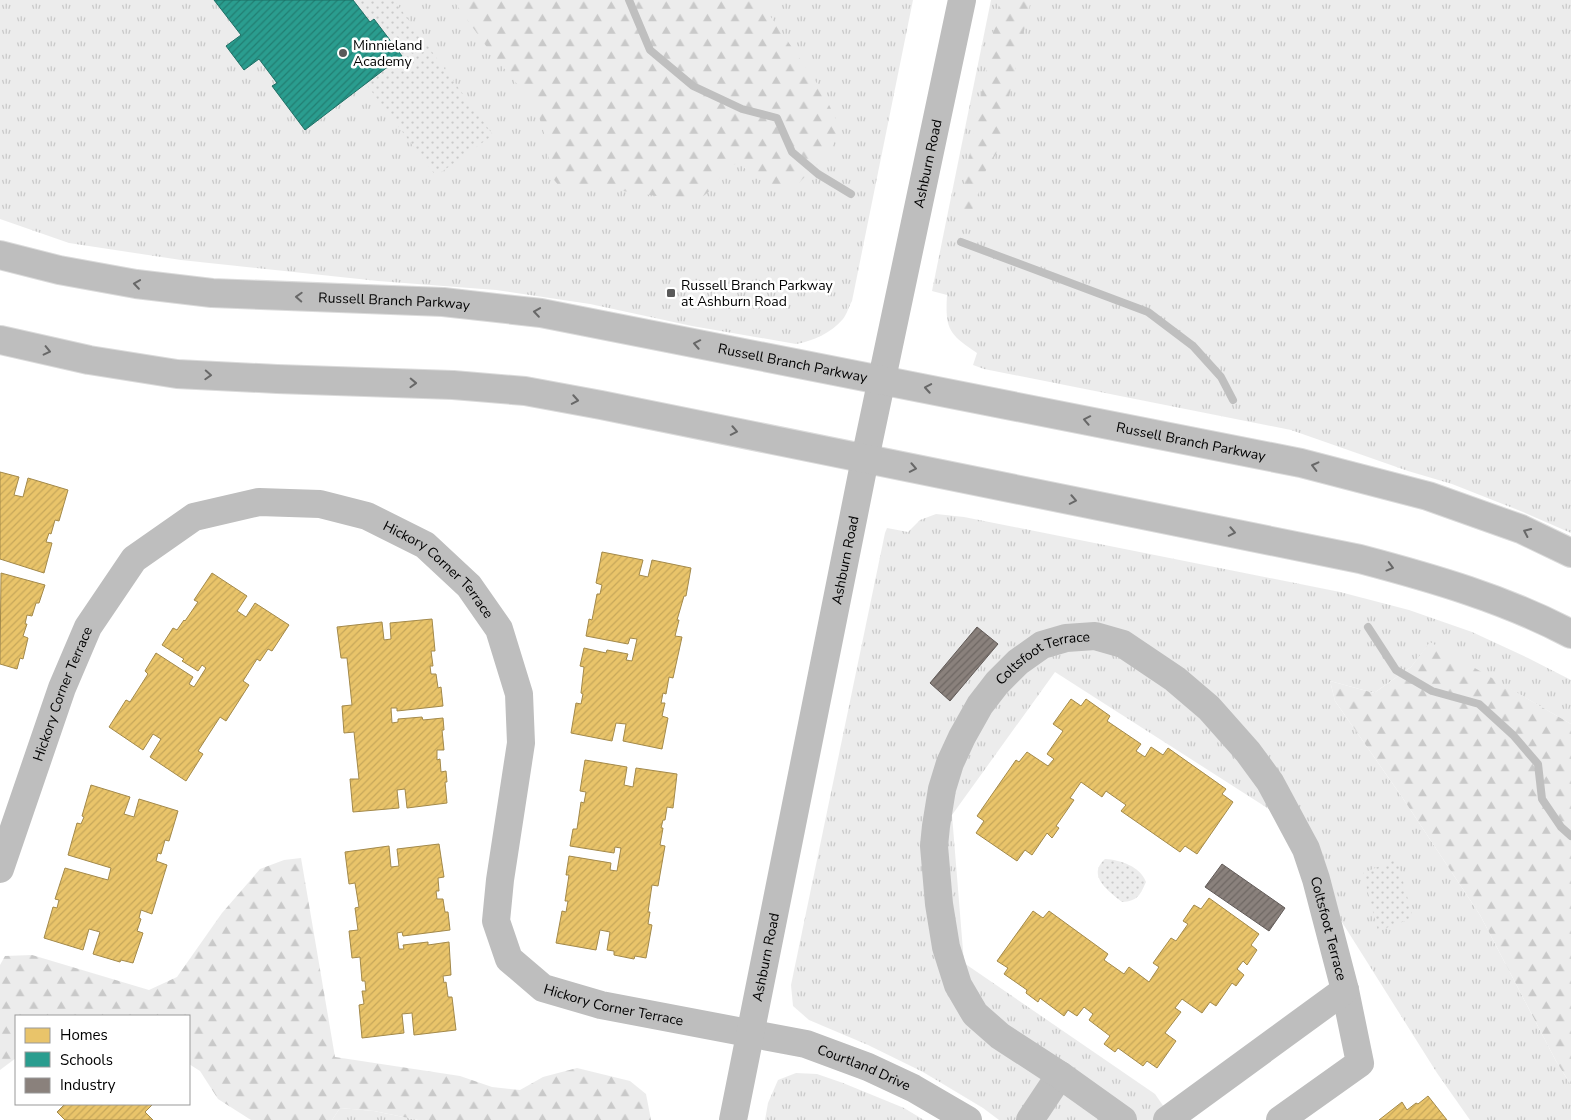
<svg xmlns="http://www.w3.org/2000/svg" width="1571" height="1120" font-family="'Nunito Sans',sans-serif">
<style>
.grass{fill:url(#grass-tufts)}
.forest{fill:url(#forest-firs)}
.park{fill:url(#park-dots)}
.homes{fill:url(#homes-hatch);stroke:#a3894a}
.schools{fill:url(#schools-hatch);stroke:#1d6e64}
.industry{fill:url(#industry-hatch);stroke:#615a57}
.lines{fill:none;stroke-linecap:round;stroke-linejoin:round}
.stream{stroke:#bfbfbf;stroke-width:8}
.major-casing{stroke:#dbdbdb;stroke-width:30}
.minor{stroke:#bebebe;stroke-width:28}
.major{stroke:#bebebe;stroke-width:28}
.oneway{stroke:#686868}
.poi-dot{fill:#595959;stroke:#fff;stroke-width:2}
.labels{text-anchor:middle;stroke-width:5;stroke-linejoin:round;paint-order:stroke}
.poi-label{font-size:14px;fill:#000;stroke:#fff;text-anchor:start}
.street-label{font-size:14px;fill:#000;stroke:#fff}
</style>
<defs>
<pattern id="grass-tufts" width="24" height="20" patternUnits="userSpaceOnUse" patternTransform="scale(1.25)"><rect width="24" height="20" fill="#ececec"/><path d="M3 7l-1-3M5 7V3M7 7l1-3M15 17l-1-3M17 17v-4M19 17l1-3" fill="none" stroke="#c9c9c9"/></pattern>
<pattern id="forest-firs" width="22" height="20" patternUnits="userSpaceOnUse" patternTransform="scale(1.25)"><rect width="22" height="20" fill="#ececec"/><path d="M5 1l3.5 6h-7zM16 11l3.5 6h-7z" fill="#c9c9c9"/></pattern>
<pattern id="park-dots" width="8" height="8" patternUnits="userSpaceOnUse" patternTransform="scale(1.25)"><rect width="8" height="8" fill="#ececec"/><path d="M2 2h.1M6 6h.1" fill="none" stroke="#c9c9c9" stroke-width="1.8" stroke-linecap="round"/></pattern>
<pattern id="homes-hatch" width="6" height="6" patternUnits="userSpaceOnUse" patternTransform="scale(1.25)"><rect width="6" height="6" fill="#e9c46a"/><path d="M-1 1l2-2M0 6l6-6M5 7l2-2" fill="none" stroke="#c6a75a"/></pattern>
<pattern id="schools-hatch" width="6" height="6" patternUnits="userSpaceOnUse" patternTransform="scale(1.25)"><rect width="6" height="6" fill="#2a9d8f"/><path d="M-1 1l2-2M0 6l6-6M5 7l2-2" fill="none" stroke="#227e72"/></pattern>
<pattern id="industry-hatch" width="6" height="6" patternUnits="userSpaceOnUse" patternTransform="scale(1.25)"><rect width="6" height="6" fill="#8a817c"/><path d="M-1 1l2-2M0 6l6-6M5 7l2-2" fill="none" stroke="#6e6763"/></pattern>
</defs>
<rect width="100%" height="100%" fill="#fff"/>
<path class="grass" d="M 0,0 L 913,0 L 852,301 C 849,306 847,314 843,319 C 831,333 813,341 796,344 L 692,326 L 590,304 L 496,290 L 378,281 L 181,260 L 69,243 L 0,219 Z
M 991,0 L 1571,0 L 1571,533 L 1523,512 L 1452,484 L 1408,471 L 1291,430 L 984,369 L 973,365 L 977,353 C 949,334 945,330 947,295 L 932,291 Z
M 936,514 L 964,517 L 1340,592 L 1409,610 L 1472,632 L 1528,658 L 1571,680 L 1571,724 L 1430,643 L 1411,667 L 1374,693 L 1330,681 L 1335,701 L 1402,797 L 1480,915 L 1556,1061 L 1571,1085 L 1571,1120 L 1470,1120 L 1437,1073 L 1272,811 L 1055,672 L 952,815 L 964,963 L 1155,1094 L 1173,1120 L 999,1120 L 983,1108 L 923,1072 L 868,1045 L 809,1020 L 793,1006 L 791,985 L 885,533 L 887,528 L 908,532 L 920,520 Z
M 796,1073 L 817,1074 L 843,1083 L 904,1108 L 924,1120 L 765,1120 L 768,1103 L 778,1080 Z
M 340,1108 L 374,1111 L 418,1120 L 332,1120 Z"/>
<path class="forest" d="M 453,0 L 759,0 L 823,92 L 839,126 L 832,149 L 794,188 C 766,185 760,183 739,163 L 726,167 L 714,187 L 699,200 L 683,200 L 603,188 L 559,186 L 551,176 L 547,143 L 536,107 L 489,50 Z
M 1000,0 L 1031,0 L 996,154 L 986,170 L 971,214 L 958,214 Z
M 1430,642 L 1571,724 L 1571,1085 L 1556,1061 L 1480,915 L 1402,797 L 1335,701 L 1330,681 L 1374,693 L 1411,667 Z
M 301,858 L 335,1057 L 460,1076 L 492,1087 L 520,1090 L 543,1077 L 577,1068 L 630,1081 L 646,1094 L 651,1120 L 418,1120 L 374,1111 L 340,1108 L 332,1120 L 251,1120 L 218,1099 L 200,1071 L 189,1064 L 189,1016 L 16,1016 L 16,1058 L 0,1070 L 0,965 L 5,956 L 32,955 L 149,990 L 177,977 L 222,913 L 260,869 L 284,860 Z"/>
<path class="park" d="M 353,0 L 394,0 L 493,135 L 436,176 L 366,84 L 402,56 L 374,19 L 370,22 Z
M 1105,859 C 1120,860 1140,866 1146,882 C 1140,895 1138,901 1122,902 C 1109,891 1086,876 1105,859 Z
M 1397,859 L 1413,918 L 1378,931 L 1363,873 Z"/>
<path class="homes" d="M 0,472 L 19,477 L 14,495 L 23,497 L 28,478 L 68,490 L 59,521 L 55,520 L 51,534 L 49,533 L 46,542 L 52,543 L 44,573 L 0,559 Z
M 602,552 L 643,560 L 639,575 L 648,577 L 652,560 L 691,568 L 686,596 L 684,596 L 677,620 L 679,620 L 675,636 L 682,637 L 673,678 L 669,677 L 666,694 L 663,693 L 661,703 L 665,703 L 662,716 L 668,718 L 662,749 L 623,741 L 626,724 L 616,723 L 612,741 L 571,733 L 576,703 L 581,704 L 583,694 L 581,693 L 584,667 L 580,666 L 584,648 L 606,653 L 607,650 L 628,654 L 626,660 L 632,661 L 637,639 L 630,638 L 628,644 L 586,636 L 589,619 L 592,620 L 597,594 L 600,594 L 602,585 L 596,583 Z
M 1,573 L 45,585 L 39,603 L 36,603 L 32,616 L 27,615 L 25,624 L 27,624 L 23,636 L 28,638 L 23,659 L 20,658 L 17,669 L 0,664 Z
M 212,573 L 247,596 L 237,611 L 246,617 L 255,603 L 289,625 L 272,651 L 268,649 L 260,661 L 257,659 L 243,681 L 249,685 L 226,721 L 220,717 L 198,751 L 203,754 L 186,781 L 150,757 L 161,739 L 153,734 L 143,750 L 109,727 L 126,700 L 130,702 L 148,674 L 145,671 L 156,653 L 193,677 L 189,684 L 194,687 L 206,668 L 202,665 L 198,671 L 182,661 L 184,659 L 162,645 L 173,628 L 177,630 L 184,620 L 185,621 L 198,602 L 194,600 Z
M 432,619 L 435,651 L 431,651 L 433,666 L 430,666 L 431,674 L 436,674 L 438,688 L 441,687 L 443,706 L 397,711 L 397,708 L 391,708 L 392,723 L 398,722 L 398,719 L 422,717 L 423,720 L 443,718 L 444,730 L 442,730 L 444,750 L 437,750 L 437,760 L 440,759 L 441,772 L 446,771 L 447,782 L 445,782 L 447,803 L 407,808 L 405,789 L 397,790 L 399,808 L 353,812 L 350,779 L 359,779 L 354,732 L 344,733 L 342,706 L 352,705 L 347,658 L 341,658 L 337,627 L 382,622 L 384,640 L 391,639 L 390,623 Z
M 1071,699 L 1081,706 L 1086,699 L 1110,716 L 1107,721 L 1141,744 L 1136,751 L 1145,757 L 1151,747 L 1163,755 L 1168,748 L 1226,789 L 1222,794 L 1233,802 L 1197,854 L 1185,846 L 1180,852 L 1121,811 L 1126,805 L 1106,791 L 1102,797 L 1081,782 L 1070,798 L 1074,800 L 1056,826 L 1059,828 L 1052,838 L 1047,833 L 1032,855 L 1025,850 L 1017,861 L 976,833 L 984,821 L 977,816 L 1016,760 L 1019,762 L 1027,752 L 1048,766 L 1054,759 L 1047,754 L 1063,731 L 1053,724 Z
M 585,760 L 627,767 L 624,785 L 633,787 L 636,768 L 677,774 L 673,808 L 667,807 L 665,820 L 663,820 L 661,828 L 663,828 L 660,845 L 665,846 L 658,886 L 652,885 L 648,912 L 650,912 L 648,924 L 652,925 L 646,958 L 635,956 L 634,959 L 614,955 L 614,951 L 607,950 L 610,932 L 600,930 L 596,950 L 556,943 L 562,911 L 566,912 L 568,901 L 565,901 L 569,875 L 566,875 L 569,856 L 611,863 L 610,870 L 617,871 L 621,848 L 615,847 L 614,853 L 570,846 L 573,829 L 577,829 L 581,802 L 584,803 L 586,792 L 580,791 Z
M 91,785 L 130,797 L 124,814 L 134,817 L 139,799 L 178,811 L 169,841 L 165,840 L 161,854 L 158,853 L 156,861 L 167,865 L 152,914 L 141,910 L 139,918 L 141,919 L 137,931 L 143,933 L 133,963 L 121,960 L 120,962 L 93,954 L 100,932 L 89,929 L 83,950 L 44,938 L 53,907 L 57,908 L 59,900 L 55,899 L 65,868 L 108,880 L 111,868 L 68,855 L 77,823 L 81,824 L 84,817 L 82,816 Z
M 439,844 L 444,877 L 438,878 L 439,891 L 436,891 L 437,899 L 443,899 L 445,912 L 448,912 L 450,930 L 403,936 L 402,932 L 397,933 L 399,949 L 404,949 L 403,945 L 428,942 L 428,945 L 449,942 L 451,975 L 443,976 L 444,983 L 446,982 L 448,997 L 452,997 L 456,1030 L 414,1035 L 412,1013 L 402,1014 L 404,1033 L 362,1038 L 359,1005 L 364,1004 L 362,991 L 366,991 L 365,981 L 362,981 L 360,957 L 352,958 L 349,931 L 358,930 L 355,908 L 359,907 L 355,883 L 349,884 L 345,852 L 389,846 L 391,867 L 399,866 L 397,849 Z
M 1209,898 L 1259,934 L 1251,945 L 1257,950 L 1247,965 L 1243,961 L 1237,969 L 1244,975 L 1236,986 L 1232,983 L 1216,1006 L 1210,1002 L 1202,1013 L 1182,999 L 1175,1008 L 1181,1012 L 1165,1033 L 1176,1041 L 1157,1068 L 1147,1061 L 1143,1066 L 1118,1048 L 1115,1052 L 1104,1044 L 1110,1036 L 1089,1020 L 1093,1014 L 1084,1007 L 1077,1016 L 1068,1010 L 1064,1016 L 1040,998 L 1038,1002 L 1026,993 L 1027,990 L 1004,974 L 1008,968 L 997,961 L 1033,911 L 1043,918 L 1049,911 L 1108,954 L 1104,960 L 1124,974 L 1129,967 L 1149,982 L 1159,967 L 1153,963 L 1171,938 L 1176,941 L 1188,924 L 1183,921 L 1194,905 L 1201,909 Z
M 1428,1096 L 1447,1120 L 1379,1120 L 1402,1102 L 1407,1110 L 1416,1103 L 1418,1104 Z
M 65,1104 L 153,1104 L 145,1112 L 153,1120 L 65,1120 L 57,1112 Z"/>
<path class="schools" d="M 214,0 L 353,0 L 370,22 L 374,19 L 402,56 L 305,130 L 272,86 L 277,83 L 259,59 L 244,70 L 226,46 L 241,35 Z"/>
<path class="industry" d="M 977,627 L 998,644 L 950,701 L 930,683 Z
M 1222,864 L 1285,908 L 1269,931 L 1205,887 Z"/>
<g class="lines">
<path class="stream" d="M 629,0 L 650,50 L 693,86 L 742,109 L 777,118 L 792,152 L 818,174 L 851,194
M 961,242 L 1148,312 L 1193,346 L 1221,377 L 1233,400
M 1368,627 L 1396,670 L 1432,691 L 1479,704 L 1513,735 L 1538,764 L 1542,799 L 1561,827 L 1571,836"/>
<defs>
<g id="major">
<path id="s4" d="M 0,255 L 59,270 L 136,284 L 212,293 L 443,302 L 541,313 L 1301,463 L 1428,496 L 1521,529 L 1571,553"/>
<path d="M 0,340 L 89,360 L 177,374 L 277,379 L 453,385 L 525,391 L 601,405 L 1360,559 C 1432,578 1505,599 1571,634"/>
</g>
</defs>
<use href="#major" class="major-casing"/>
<g class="minor">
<path id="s1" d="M 0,869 L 62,688 L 88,627 L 134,559 L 194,517 L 259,502 L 320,504 L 367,516 L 425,545 L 469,586 L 499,629 L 519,694 L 521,743 L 500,880 L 496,921 L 509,959 L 543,988 L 601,1005 L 806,1044 L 868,1067 L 913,1088 L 968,1120"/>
<path id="s2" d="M 733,1120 L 865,459 L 962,0"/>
<path d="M 1030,1120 L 1060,1075"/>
<path id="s3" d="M 1123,1120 L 1060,1075 L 1000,1036 L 975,1014 L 958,985 L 946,947 L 939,904 L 934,846 L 936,826 L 942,789 L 950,763 L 962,737 L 980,705 L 997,683 L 1018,662 L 1042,645 L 1066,638 L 1095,636 L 1123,644 L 1175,679 L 1209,708 L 1248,752 L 1270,782 L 1306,849 L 1316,879 L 1345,990 L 1360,1063 L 1280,1120"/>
<path d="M 1167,1120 L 1345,990"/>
</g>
<use href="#major" class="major"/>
</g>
<defs><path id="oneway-chevron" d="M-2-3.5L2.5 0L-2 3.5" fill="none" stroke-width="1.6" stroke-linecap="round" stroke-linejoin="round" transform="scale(1.25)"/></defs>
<g class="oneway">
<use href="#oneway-chevron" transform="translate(137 284) rotate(-172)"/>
<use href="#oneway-chevron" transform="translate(299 297) rotate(-177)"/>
<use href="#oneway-chevron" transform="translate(537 312) rotate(-172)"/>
<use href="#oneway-chevron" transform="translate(697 344) rotate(-169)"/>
<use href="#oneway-chevron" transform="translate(47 351) rotate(13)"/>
<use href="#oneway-chevron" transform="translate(208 375) rotate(3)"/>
<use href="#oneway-chevron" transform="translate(413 383) rotate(2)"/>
<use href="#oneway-chevron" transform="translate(928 388) rotate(-170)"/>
<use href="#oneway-chevron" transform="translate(575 400) rotate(10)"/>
<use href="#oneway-chevron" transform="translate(1087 420) rotate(-169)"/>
<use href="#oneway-chevron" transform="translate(734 431) rotate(11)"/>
<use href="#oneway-chevron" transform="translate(1315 466) rotate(-166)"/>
<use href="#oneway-chevron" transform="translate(913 468) rotate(11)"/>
<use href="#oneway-chevron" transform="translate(1073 500) rotate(11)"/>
<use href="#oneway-chevron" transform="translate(1232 532) rotate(11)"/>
<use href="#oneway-chevron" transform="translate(1527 532) rotate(-155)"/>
<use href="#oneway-chevron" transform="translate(1390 567) rotate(15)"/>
</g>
<g class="poi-dot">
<circle cx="343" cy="53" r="5"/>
<rect x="666" y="288" width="10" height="10" rx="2.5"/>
</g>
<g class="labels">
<g class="poi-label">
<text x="353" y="50">Minnieland<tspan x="353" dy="16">Academy</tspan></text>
<text x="681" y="290">Russell Branch Parkway<tspan x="681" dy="16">at Ashburn Road</tspan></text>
</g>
<g class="street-label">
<text dy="5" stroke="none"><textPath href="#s2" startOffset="976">Ashburn Road</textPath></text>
<text dy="5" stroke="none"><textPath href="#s4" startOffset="398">Russell Branch Parkway</textPath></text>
<text dy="5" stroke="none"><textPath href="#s4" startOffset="802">Russell Branch Parkway</textPath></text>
<text dy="5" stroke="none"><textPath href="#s4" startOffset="1208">Russell Branch Parkway</textPath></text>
<text dy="5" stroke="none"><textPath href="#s2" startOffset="571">Ashburn Road</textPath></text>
<text dy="5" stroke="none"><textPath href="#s1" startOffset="680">Hickory Corner Terrace</textPath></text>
<text dy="5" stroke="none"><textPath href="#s3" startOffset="590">Coltsfoot Terrace</textPath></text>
<text dy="5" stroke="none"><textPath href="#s1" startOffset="186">Hickory Corner Terrace</textPath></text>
<text dy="5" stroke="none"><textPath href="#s3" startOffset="1040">Coltsfoot Terrace</textPath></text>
<text dy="5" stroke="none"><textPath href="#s2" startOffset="166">Ashburn Road</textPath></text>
<text dy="5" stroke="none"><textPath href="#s1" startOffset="1221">Hickory Corner Terrace</textPath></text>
<text dy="5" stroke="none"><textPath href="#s1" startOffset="1480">Courtland Drive</textPath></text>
</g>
</g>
<rect x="15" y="1015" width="175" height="90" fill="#ffffff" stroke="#999999"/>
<rect x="25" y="1028" width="25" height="15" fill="#e9c46a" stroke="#999999"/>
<text x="60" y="1040" font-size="15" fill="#000000">Homes</text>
<rect x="25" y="1052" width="25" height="15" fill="#2a9d8f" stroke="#999999"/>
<text x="60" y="1065" font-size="15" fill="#000000">Schools</text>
<rect x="25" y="1078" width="25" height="15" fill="#8a817c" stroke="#999999"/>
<text x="60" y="1090" font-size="15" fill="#000000">Industry</text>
</svg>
